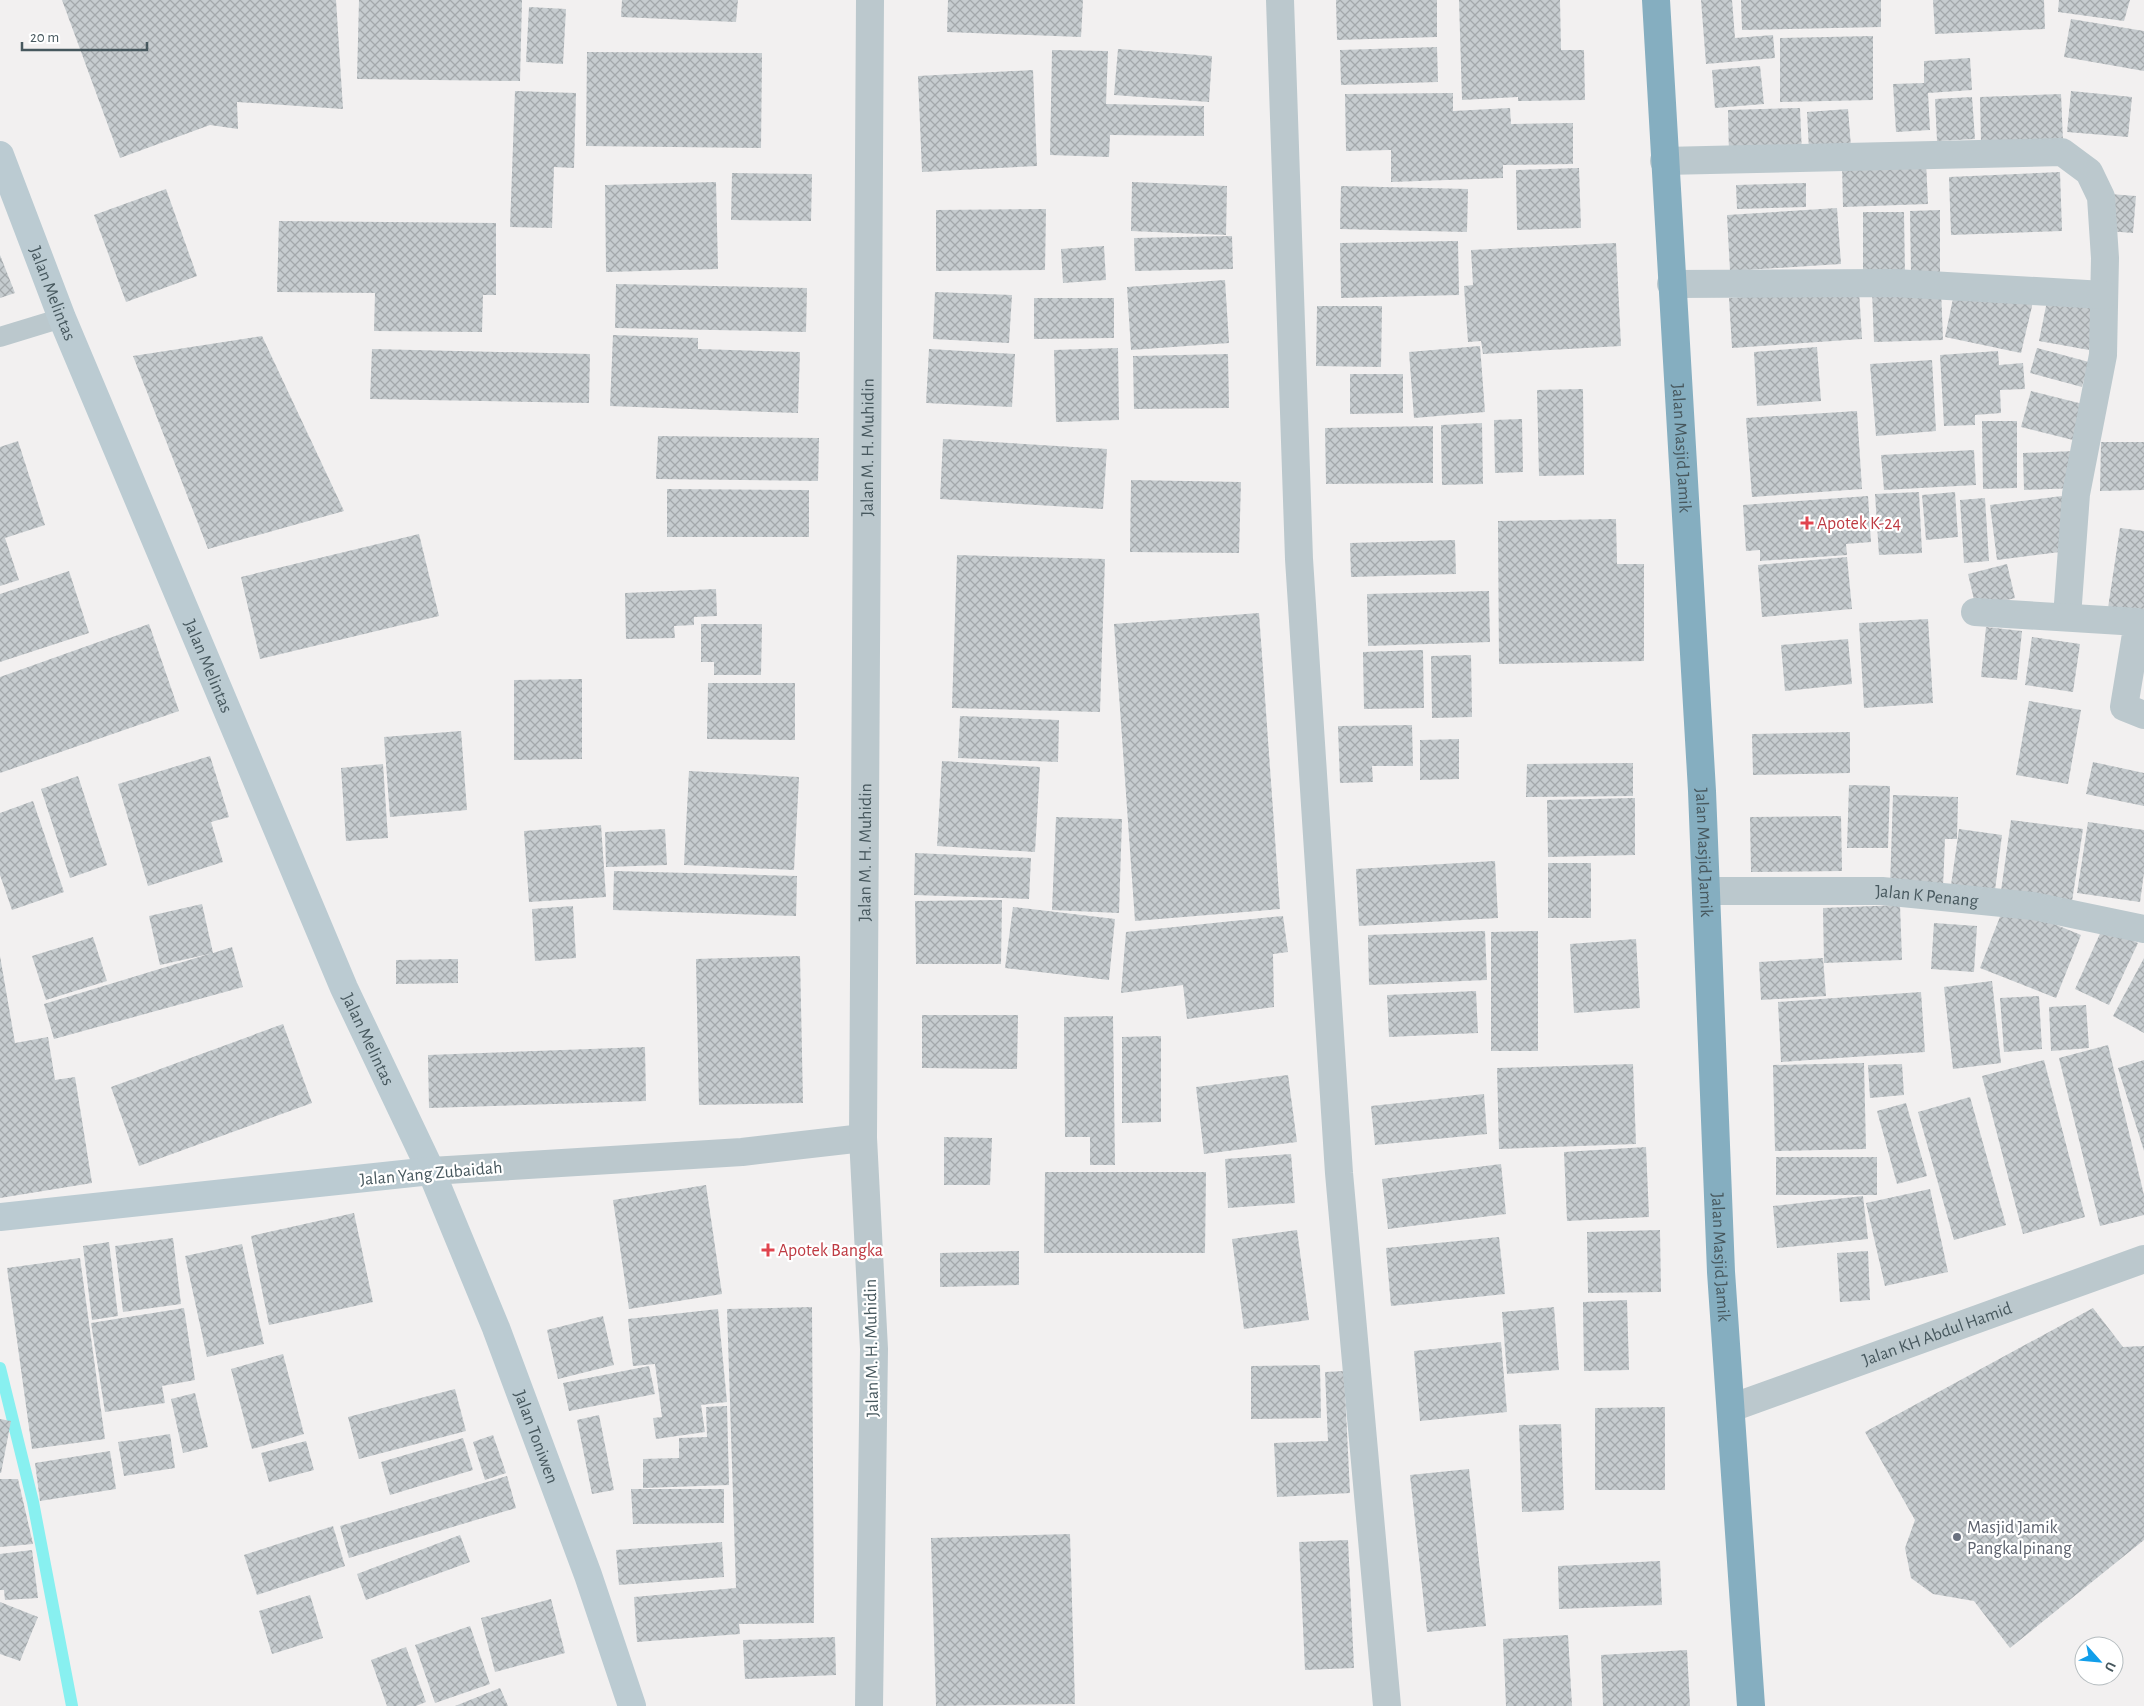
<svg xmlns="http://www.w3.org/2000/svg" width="2144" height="1706" font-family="'Alegreya Sans',sans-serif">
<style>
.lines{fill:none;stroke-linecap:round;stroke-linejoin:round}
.stream{stroke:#88f0f0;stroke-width:12}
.building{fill:url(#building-cross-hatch)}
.lane{stroke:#bbc8cd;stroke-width:20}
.street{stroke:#bbc8cd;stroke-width:28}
.secondary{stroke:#bbcbd2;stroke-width:28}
.highway{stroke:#85aec0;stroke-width:28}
.health-dot{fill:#e0444e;stroke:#fff;stroke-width:2}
.worship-dot{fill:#6b7280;stroke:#fff;stroke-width:2}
.labels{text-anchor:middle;stroke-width:4.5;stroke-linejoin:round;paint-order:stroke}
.street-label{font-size:18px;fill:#47585e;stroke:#fff}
.health-label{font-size:18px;fill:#be3a42;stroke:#fff;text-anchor:start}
.worship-label{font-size:18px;fill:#5b616d;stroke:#fff;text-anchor:start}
</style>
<defs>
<pattern id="building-cross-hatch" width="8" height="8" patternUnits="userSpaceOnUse" patternTransform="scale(1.25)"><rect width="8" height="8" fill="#c6cccf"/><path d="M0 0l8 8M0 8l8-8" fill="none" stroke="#a3a8ab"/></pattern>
</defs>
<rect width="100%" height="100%" fill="#f2f0f0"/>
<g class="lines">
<path class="stream" d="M 0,1368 L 33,1502 L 72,1706"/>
</g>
<path class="building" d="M 62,0 L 336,0 L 343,109 L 237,102 L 238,129 L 210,125 L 120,158 Z
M 359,0 L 522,0 L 520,81 L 357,79 Z
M 622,0 L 738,0 L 736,22 L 621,17 Z
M 948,0 L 1083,0 L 1081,37 L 947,32 Z
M 1336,0 L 1437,0 L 1437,37 L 1337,40 Z
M 1459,0 L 1560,0 L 1561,50 L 1584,50 L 1585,100 L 1518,101 L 1518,97 L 1462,100 Z
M 1701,0 L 1732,0 L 1735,38 L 1773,35 L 1775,58 L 1706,64 Z
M 1741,0 L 1881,0 L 1881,27 L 1742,30 Z
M 1933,0 L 2044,0 L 2045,29 L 1935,34 Z
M 2059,0 L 2130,0 L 2124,21 L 2058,12 Z
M 529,7 L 566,9 L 563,64 L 526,62 Z
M 2071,19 L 2144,31 L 2144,71 L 2064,57 Z
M 1873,36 L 1873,100 L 1780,102 L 1780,38 Z
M 1437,47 L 1438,82 L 1341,85 L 1340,50 Z
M 1118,49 L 1212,56 L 1209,102 L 1114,95 Z
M 1052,50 L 1108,51 L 1106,104 L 1204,106 L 1204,136 L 1110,135 L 1109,157 L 1050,155 Z
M 587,52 L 762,53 L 761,148 L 586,146 Z
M 1970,58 L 1972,90 L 1928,93 L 1930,130 L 1896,132 L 1893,84 L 1924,83 L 1924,61 Z
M 1760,66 L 1764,104 L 1715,108 L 1712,70 Z
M 1033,70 L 1037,166 L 922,172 L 918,76 Z
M 515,91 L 576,93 L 574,168 L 554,167 L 552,228 L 510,227 Z
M 2071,91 L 2132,97 L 2128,137 L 2067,132 Z
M 1453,93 L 1453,111 L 1510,108 L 1511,124 L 1573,123 L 1573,164 L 1503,165 L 1503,178 L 1391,182 L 1391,150 L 1346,151 L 1345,94 Z
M 2061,94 L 2063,141 L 1981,144 L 1980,97 Z
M 1972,97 L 1975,139 L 1937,141 L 1935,99 Z
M 1800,108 L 1802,154 L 1729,156 L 1728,110 Z
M 1848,109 L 1851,147 L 1809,150 L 1807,112 Z
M 1926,161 L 1928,204 L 1843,207 L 1842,164 Z
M 1579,168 L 1581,228 L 1517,230 L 1516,170 Z
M 2060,172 L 2062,231 L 1951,235 L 1949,177 Z
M 732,173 L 812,174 L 811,221 L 731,220 Z
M 716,182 L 718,269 L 606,272 L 605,185 Z
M 1132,182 L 1227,186 L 1226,235 L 1131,231 Z
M 1806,183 L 1806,207 L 1737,209 L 1736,185 Z
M 1341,186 L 1468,189 L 1467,232 L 1340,229 Z
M 166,189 L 197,276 L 126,302 L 94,215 Z
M 2110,194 L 2136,196 L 2133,233 L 2108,231 Z
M 1837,208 L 1841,264 L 1730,271 L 1727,215 Z
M 1046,209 L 1045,270 L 936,271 L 936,210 Z
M 1940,210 L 1940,274 L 1911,274 L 1910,211 Z
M 1863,212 L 1904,212 L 1905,274 L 1863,275 Z
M 279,221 L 496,223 L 496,295 L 483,295 L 482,332 L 374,331 L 375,293 L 277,292 Z
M 1232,236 L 1233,269 L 1135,271 L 1134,238 Z
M 1458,241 L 1459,295 L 1341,298 L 1340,243 Z
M 1616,243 L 1621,346 L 1483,354 L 1481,341 L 1468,342 L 1464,286 L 1473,285 L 1471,250 Z
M 1104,246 L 1106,280 L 1063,283 L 1061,249 Z
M 0,255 L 15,293 L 0,298 Z
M 1225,280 L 1229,343 L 1131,350 L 1127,287 Z
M 616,284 L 807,288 L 806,332 L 615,328 Z
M 1956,284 L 2033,302 L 2021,353 L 1945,337 Z
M 1941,289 L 1943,340 L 1874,342 L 1872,291 Z
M 1859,290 L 1862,339 L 1732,348 L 1729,298 Z
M 935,292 L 1012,295 L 1009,343 L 933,339 Z
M 2048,296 L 2097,305 L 2089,350 L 2039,341 Z
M 1034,298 L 1114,298 L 1114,338 L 1034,339 Z
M 1317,306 L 1382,306 L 1381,367 L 1316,366 Z
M 613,335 L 698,338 L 698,349 L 800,352 L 798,413 L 610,406 Z
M 262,336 L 344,511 L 208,549 L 133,356 Z
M 1480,346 L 1485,412 L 1414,418 L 1409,352 Z
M 1817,347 L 1821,401 L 1757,406 L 1754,352 Z
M 1118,348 L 1119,420 L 1056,422 L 1054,350 Z
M 2037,348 L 2089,362 L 2082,387 L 2030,373 Z
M 372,349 L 590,354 L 589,403 L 370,399 Z
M 929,349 L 1015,354 L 1012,407 L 926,403 Z
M 1998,351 L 1999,365 L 2023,363 L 2025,389 L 2000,390 L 2001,413 L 1975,415 L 1975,425 L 1944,426 L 1940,355 Z
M 1228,354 L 1229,408 L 1134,409 L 1133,356 Z
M 1932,360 L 1936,431 L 1876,436 L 1870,364 Z
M 1350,374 L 1403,374 L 1403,413 L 1350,414 Z
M 1583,389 L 1584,475 L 1539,476 L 1537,390 Z
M 2031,391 L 2087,405 L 2077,441 L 2021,427 Z
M 1857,411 L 1862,489 L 1752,497 L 1746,418 Z
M 1522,419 L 1523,472 L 1495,473 L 1494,420 Z
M 1982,421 L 2017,421 L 2017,488 L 1983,489 Z
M 1482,423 L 1483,484 L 1442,485 L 1441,425 Z
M 1433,426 L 1433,483 L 1326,484 L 1325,428 Z
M 658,436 L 819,438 L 818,481 L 656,479 Z
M 943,439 L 1107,449 L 1103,509 L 940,499 Z
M 18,441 L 45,525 L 5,538 L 19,580 L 0,586 L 0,447 Z
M 2101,442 L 2144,442 L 2144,490 L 2100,491 Z
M 1974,450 L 1976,485 L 1884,490 L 1881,455 Z
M 2075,451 L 2076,488 L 2024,490 L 2023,453 Z
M 1131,480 L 1241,482 L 1239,553 L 1130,552 Z
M 667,489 L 809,490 L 809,537 L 667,537 Z
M 1919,492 L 1922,553 L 1879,555 L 1875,494 Z
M 1955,492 L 1958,537 L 1926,540 L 1922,495 Z
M 1868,496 L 1871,542 L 1846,544 L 1847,555 L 1760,561 L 1760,550 L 1746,551 L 1743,505 Z
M 2062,496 L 2068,551 L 1997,560 L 1990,505 Z
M 1985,498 L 1989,561 L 1964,563 L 1960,500 Z
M 1616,519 L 1617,564 L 1644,564 L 1644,661 L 1499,664 L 1498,521 Z
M 2120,528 L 2144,531 L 2144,613 L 2108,608 Z
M 419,534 L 439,616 L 260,659 L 241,577 Z
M 1455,540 L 1456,574 L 1351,577 L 1350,543 Z
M 957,555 L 1105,559 L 1100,712 L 952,708 Z
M 1847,557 L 1852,609 L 1762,617 L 1758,565 Z
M 2007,564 L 2015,598 L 1976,608 L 1968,574 Z
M 69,571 L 89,633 L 0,662 L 0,594 Z
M 716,589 L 717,616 L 694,617 L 694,625 L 674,626 L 675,638 L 626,639 L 625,593 Z
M 1489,591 L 1490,642 L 1368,646 L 1367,594 Z
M 1259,613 L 1280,909 L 1135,921 L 1114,624 Z
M 1928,619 L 1933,703 L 1864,708 L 1859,623 Z
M 149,624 L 179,711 L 0,773 L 0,677 Z
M 701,624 L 762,624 L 761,675 L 714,675 L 714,662 L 701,662 Z
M 1986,627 L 2022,631 L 2017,680 L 1981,677 Z
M 2032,637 L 2080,644 L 2073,692 L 2025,685 Z
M 1848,639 L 1852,684 L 1785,691 L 1781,645 Z
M 1423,650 L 1424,708 L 1364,709 L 1363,652 Z
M 1471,655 L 1472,717 L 1432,718 L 1431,656 Z
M 582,679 L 582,759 L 514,760 L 514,680 Z
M 708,683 L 795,683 L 795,740 L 707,739 Z
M 2029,701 L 2081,710 L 2068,784 L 2016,775 Z
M 960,716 L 1059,720 L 1058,762 L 958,758 Z
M 1412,725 L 1413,766 L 1372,766 L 1373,782 L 1340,783 L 1338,726 Z
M 461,731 L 467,810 L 390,817 L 384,737 Z
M 1850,732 L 1850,773 L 1753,775 L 1752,734 Z
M 1459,739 L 1459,779 L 1420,780 L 1420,740 Z
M 210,756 L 229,817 L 211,822 L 223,862 L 148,886 L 118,784 Z
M 942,761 L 1040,767 L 1035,852 L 937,846 Z
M 2093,762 L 2144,773 L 2144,806 L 2086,794 Z
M 1633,763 L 1633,796 L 1526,797 L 1527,764 Z
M 383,764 L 388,838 L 346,841 L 341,768 Z
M 689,771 L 799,777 L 794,870 L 684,865 Z
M 78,776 L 107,865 L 70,878 L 41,789 Z
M 1849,785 L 1890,786 L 1888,848 L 1847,848 Z
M 1893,795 L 1958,797 L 1957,839 L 1945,839 L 1943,888 L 1890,887 Z
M 1635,798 L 1635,855 L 1548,857 L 1547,800 Z
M 33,801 L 64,892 L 12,910 L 0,875 L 0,813 Z
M 1841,816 L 1842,871 L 1751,872 L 1750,817 Z
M 1056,817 L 1122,819 L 1119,913 L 1052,910 Z
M 2011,820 L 2083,829 L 2071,908 L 2000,898 Z
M 2088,822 L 2144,830 L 2144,873 L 2140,902 L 2077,893 Z
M 601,825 L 606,897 L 529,902 L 524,831 Z
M 665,829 L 667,865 L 606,867 L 605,832 Z
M 1959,829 L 2002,835 L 1994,898 L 1950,892 Z
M 915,853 L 1031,858 L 1029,899 L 914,895 Z
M 1495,861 L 1498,918 L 1359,926 L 1356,869 Z
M 1548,863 L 1591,863 L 1591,918 L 1548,918 Z
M 614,871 L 797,876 L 796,916 L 613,910 Z
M 1002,900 L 1001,964 L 916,964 L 915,901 Z
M 202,904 L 213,953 L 232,947 L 243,987 L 54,1039 L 44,1004 L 209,954 L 160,965 L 149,916 Z
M 2005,904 L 2081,935 L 2056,998 L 1980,968 Z
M 1900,905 L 1902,960 L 1824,963 L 1823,908 Z
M 573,906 L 576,958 L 535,961 L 532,909 Z
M 1013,907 L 1115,919 L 1109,980 L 1005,968 Z
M 1283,916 L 1288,952 L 1273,954 L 1274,1007 L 1187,1019 L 1183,985 L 1121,993 L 1126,932 Z
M 1934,923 L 1977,926 L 1974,972 L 1931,969 Z
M 2103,927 L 2138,943 L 2109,1005 L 2075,989 Z
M 1485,931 L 1487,980 L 1369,985 L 1368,935 Z
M 1538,931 L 1538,1051 L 1491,1051 L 1491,932 Z
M 93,937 L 107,981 L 46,1000 L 32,956 Z
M 1636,939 L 1640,1008 L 1574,1013 L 1570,944 Z
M 0,956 L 15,1043 L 48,1037 L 55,1080 L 75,1077 L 92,1183 L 0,1198 Z
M 800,956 L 803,1103 L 699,1105 L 696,959 Z
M 1823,958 L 1826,996 L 1761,1000 L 1759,962 Z
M 2144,958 L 2144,1033 L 2113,1016 Z
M 458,959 L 458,983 L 396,984 L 396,960 Z
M 1992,981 L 2001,1063 L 1953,1069 L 1944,987 Z
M 1476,991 L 1478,1033 L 1389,1037 L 1387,995 Z
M 1921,992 L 1925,1052 L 1781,1062 L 1778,1002 Z
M 2039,996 L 2042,1049 L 2004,1052 L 2000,998 Z
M 2086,1005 L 2089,1048 L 2051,1051 L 2049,1007 Z
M 922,1015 L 1018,1015 L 1017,1069 L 922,1068 Z
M 1113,1016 L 1115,1165 L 1090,1165 L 1090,1137 L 1065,1137 L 1064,1017 Z
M 283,1024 L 312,1103 L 139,1166 L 111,1087 Z
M 1161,1036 L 1161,1122 L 1122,1123 L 1122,1037 Z
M 2108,1045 L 2144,1195 L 2144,1215 L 2100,1226 L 2059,1058 Z
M 645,1047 L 646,1101 L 429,1108 L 428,1055 Z
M 2044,1060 L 2085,1217 L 2023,1234 L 1982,1076 Z
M 2144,1060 L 2144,1151 L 2118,1068 Z
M 1864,1063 L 1866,1149 L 1775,1151 L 1773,1065 Z
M 1633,1064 L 1636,1144 L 1499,1149 L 1497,1068 Z
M 1902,1064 L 1904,1095 L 1870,1098 L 1868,1065 Z
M 1288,1075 L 1297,1142 L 1204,1154 L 1196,1087 Z
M 1484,1094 L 1487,1134 L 1375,1145 L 1371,1106 Z
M 1970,1097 L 2006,1225 L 1954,1240 L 1918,1112 Z
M 1906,1103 L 1927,1176 L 1897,1184 L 1877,1111 Z
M 944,1137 L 992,1138 L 990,1185 L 944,1185 Z
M 1646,1147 L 1649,1217 L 1567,1221 L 1564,1152 Z
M 1291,1154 L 1295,1203 L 1228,1208 L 1225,1159 Z
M 1776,1157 L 1877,1157 L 1877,1195 L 1776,1195 Z
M 1501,1164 L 1506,1214 L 1388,1229 L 1382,1179 Z
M 1045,1172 L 1206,1172 L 1205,1253 L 1044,1253 Z
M 706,1185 L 722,1294 L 629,1309 L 613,1200 Z
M 1930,1189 L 1948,1272 L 1885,1286 L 1866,1203 Z
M 1863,1196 L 1868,1239 L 1777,1248 L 1773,1206 Z
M 354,1213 L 373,1302 L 269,1325 L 251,1236 Z
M 1297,1230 L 1309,1320 L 1244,1329 L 1232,1239 Z
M 1660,1230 L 1661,1292 L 1588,1293 L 1587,1232 Z
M 1499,1237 L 1505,1294 L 1391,1306 L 1386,1248 Z
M 173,1238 L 181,1304 L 123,1312 L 115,1246 Z
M 109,1242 L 118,1316 L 92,1320 L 83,1246 Z
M 242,1244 L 264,1344 L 207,1357 L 185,1256 Z
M 1019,1251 L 1019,1285 L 940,1287 L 940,1253 Z
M 1868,1251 L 1870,1300 L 1840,1302 L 1837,1253 Z
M 80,1258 L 105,1439 L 32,1449 L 7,1268 Z
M 1627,1300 L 1629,1370 L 1584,1371 L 1583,1302 Z
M 812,1307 L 814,1623 L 739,1624 L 740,1634 L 637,1642 L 634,1597 L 736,1588 L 727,1309 Z
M 1554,1307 L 1559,1370 L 1507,1374 L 1502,1312 Z
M 184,1308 L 195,1380 L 162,1386 L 165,1403 L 105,1412 L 91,1323 Z
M 2093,1308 L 2123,1347 L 2144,1346 L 2144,1540 L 2010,1648 L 1974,1601 L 1933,1594 L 1911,1578 L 1905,1548 L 1915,1520 L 1865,1432 Z
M 718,1309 L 727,1402 L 701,1405 L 705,1432 L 656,1439 L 653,1418 L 662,1417 L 655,1364 L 633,1366 L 628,1319 Z
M 603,1316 L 614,1365 L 558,1379 L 547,1330 Z
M 1501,1342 L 1507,1412 L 1420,1421 L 1414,1351 Z
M 283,1354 L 304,1434 L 252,1449 L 231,1369 Z
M 1320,1365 L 1321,1418 L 1251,1419 L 1251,1366 Z
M 649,1366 L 655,1394 L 569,1411 L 563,1383 Z
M 1344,1371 L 1350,1493 L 1277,1497 L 1274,1443 L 1328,1441 L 1325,1372 Z
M 455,1389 L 466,1431 L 359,1459 L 348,1417 Z
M 195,1393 L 208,1447 L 183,1453 L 171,1399 Z
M 727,1406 L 729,1485 L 643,1488 L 643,1459 L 679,1458 L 679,1438 L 707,1437 L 706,1407 Z
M 1665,1407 L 1665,1490 L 1595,1490 L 1595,1408 Z
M 599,1415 L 614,1490 L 592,1494 L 577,1420 Z
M 0,1419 L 11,1421 L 1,1473 L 0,1473 Z
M 1561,1424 L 1564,1510 L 1522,1512 L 1519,1425 Z
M 170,1434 L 175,1468 L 124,1476 L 118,1442 Z
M 493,1435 L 506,1473 L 485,1480 L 473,1442 Z
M 463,1438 L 473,1470 L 390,1495 L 381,1462 Z
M 306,1441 L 314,1470 L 269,1482 L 261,1453 Z
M 110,1451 L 116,1489 L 40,1501 L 35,1463 Z
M 1469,1469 L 1486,1626 L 1427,1632 L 1410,1475 Z
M 507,1476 L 516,1508 L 349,1558 L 340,1526 Z
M 0,1479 L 18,1479 L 33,1544 L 0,1547 Z
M 631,1489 L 724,1489 L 724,1523 L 633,1524 Z
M 333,1526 L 345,1566 L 257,1595 L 244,1555 Z
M 1070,1534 L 1075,1704 L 936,1706 L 931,1538 Z
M 460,1535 L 470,1562 L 366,1600 L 357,1574 Z
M 1348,1540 L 1354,1668 L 1305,1670 L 1299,1542 Z
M 722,1542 L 724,1577 L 619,1585 L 616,1550 Z
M 32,1550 L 38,1598 L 5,1600 L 4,1590 L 0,1590 L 0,1554 Z
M 1660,1561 L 1662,1605 L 1559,1609 L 1558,1566 Z
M 310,1595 L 323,1638 L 272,1654 L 259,1611 Z
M 551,1599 L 565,1653 L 495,1672 L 481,1618 Z
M 0,1602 L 38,1617 L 20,1661 L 0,1654 Z
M 470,1626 L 490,1684 L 435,1703 L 415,1645 Z
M 1568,1635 L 1572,1706 L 1506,1706 L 1503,1639 Z
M 835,1637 L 836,1675 L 745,1679 L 743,1640 Z
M 406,1647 L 426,1702 L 416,1706 L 387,1706 L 371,1660 Z
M 1687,1650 L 1690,1706 L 1603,1706 L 1601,1655 Z
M 500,1688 L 508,1706 L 455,1706 Z"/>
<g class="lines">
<path class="lane" d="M 0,337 L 62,318"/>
<g class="street">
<path d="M 1280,0 L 1299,559 L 1339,1173 L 1387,1706"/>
<path d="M 1664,161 L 2062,152 L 2089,172 L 2101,197 L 2105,258 L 2103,355 L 2076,494 L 2067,617"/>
<path d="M 1671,284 L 1895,283 L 2104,295"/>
<path d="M 1975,612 L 2138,622 L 2124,707 L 2144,715"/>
<path id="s1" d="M 1706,891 L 1882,891 L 2033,906 L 2144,929"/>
<path d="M 431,1171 L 742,1152 L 863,1138"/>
<path id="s2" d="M 1731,1408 L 2144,1259"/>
<path id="s3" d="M 869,1706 L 874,1349 L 863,1138 L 870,0"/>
</g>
<g class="secondary">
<path id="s4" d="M 0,155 L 62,318 L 265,800 L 344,988 L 431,1171 L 496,1328 L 588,1575 L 632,1706"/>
<path d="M 0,1217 L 431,1171"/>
</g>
<path class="highway" id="s5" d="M 1656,0 L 1702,791 L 1721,1272 L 1751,1706"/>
</g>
<g class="health-dot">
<path d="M1804.5 515.5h5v5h5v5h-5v5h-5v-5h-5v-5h5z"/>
<path d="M765.5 1242.5h5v5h5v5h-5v5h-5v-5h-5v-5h5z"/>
</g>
<circle class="worship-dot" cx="1957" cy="1537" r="5"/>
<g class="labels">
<g class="street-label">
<text dy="6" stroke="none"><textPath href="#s4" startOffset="148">Jalan Melintas</textPath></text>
<text dy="6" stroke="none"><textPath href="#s3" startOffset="1259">Jalan M. H. Muhidin</textPath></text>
<text dy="6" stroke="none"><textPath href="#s5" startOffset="449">Jalan Masjid Jamik</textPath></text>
<text dy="6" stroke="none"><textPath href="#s4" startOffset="552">Jalan Melintas</textPath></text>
<text dy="6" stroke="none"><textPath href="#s3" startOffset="854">Jalan M. H. Muhidin</textPath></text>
<text dy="6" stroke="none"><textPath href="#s5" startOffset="854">Jalan Masjid Jamik</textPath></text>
<text dy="6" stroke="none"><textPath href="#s1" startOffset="221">Jalan K Penang</textPath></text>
<text dy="6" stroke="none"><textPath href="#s4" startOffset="958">Jalan Melintas</textPath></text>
<text transform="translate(431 1173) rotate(-5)" y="6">Jalan Yang Zubaidah</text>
<text dy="6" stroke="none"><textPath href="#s5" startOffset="1259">Jalan Masjid Jamik</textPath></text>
<text dy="6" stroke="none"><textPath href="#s2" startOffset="219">Jalan KH Abdul Hamid</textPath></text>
<text transform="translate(871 1348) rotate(-91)" y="6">Jalan M. H. Muhidin</text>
<text dy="6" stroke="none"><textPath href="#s4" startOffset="1390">Jalan Toniwen</textPath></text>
</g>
<g class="health-label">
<text x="1817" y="529">Apotek K-24</text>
<text x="778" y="1256">Apotek Bangka</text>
</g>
<g class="worship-label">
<text x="1967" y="1533">Masjid Jamik<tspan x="1967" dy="21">Pangkalpinang</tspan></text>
</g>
</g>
<g transform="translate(2099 1661) rotate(117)"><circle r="24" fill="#ffffff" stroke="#b5bcbf"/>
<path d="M0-4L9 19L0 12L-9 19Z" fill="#119eea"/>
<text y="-8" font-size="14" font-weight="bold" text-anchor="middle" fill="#47585e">U</text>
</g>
<path d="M22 42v8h125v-8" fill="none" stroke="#47585e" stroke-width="2.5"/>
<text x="30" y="42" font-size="15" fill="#47585e" stroke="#ffffff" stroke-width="4" paint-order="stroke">20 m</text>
</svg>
